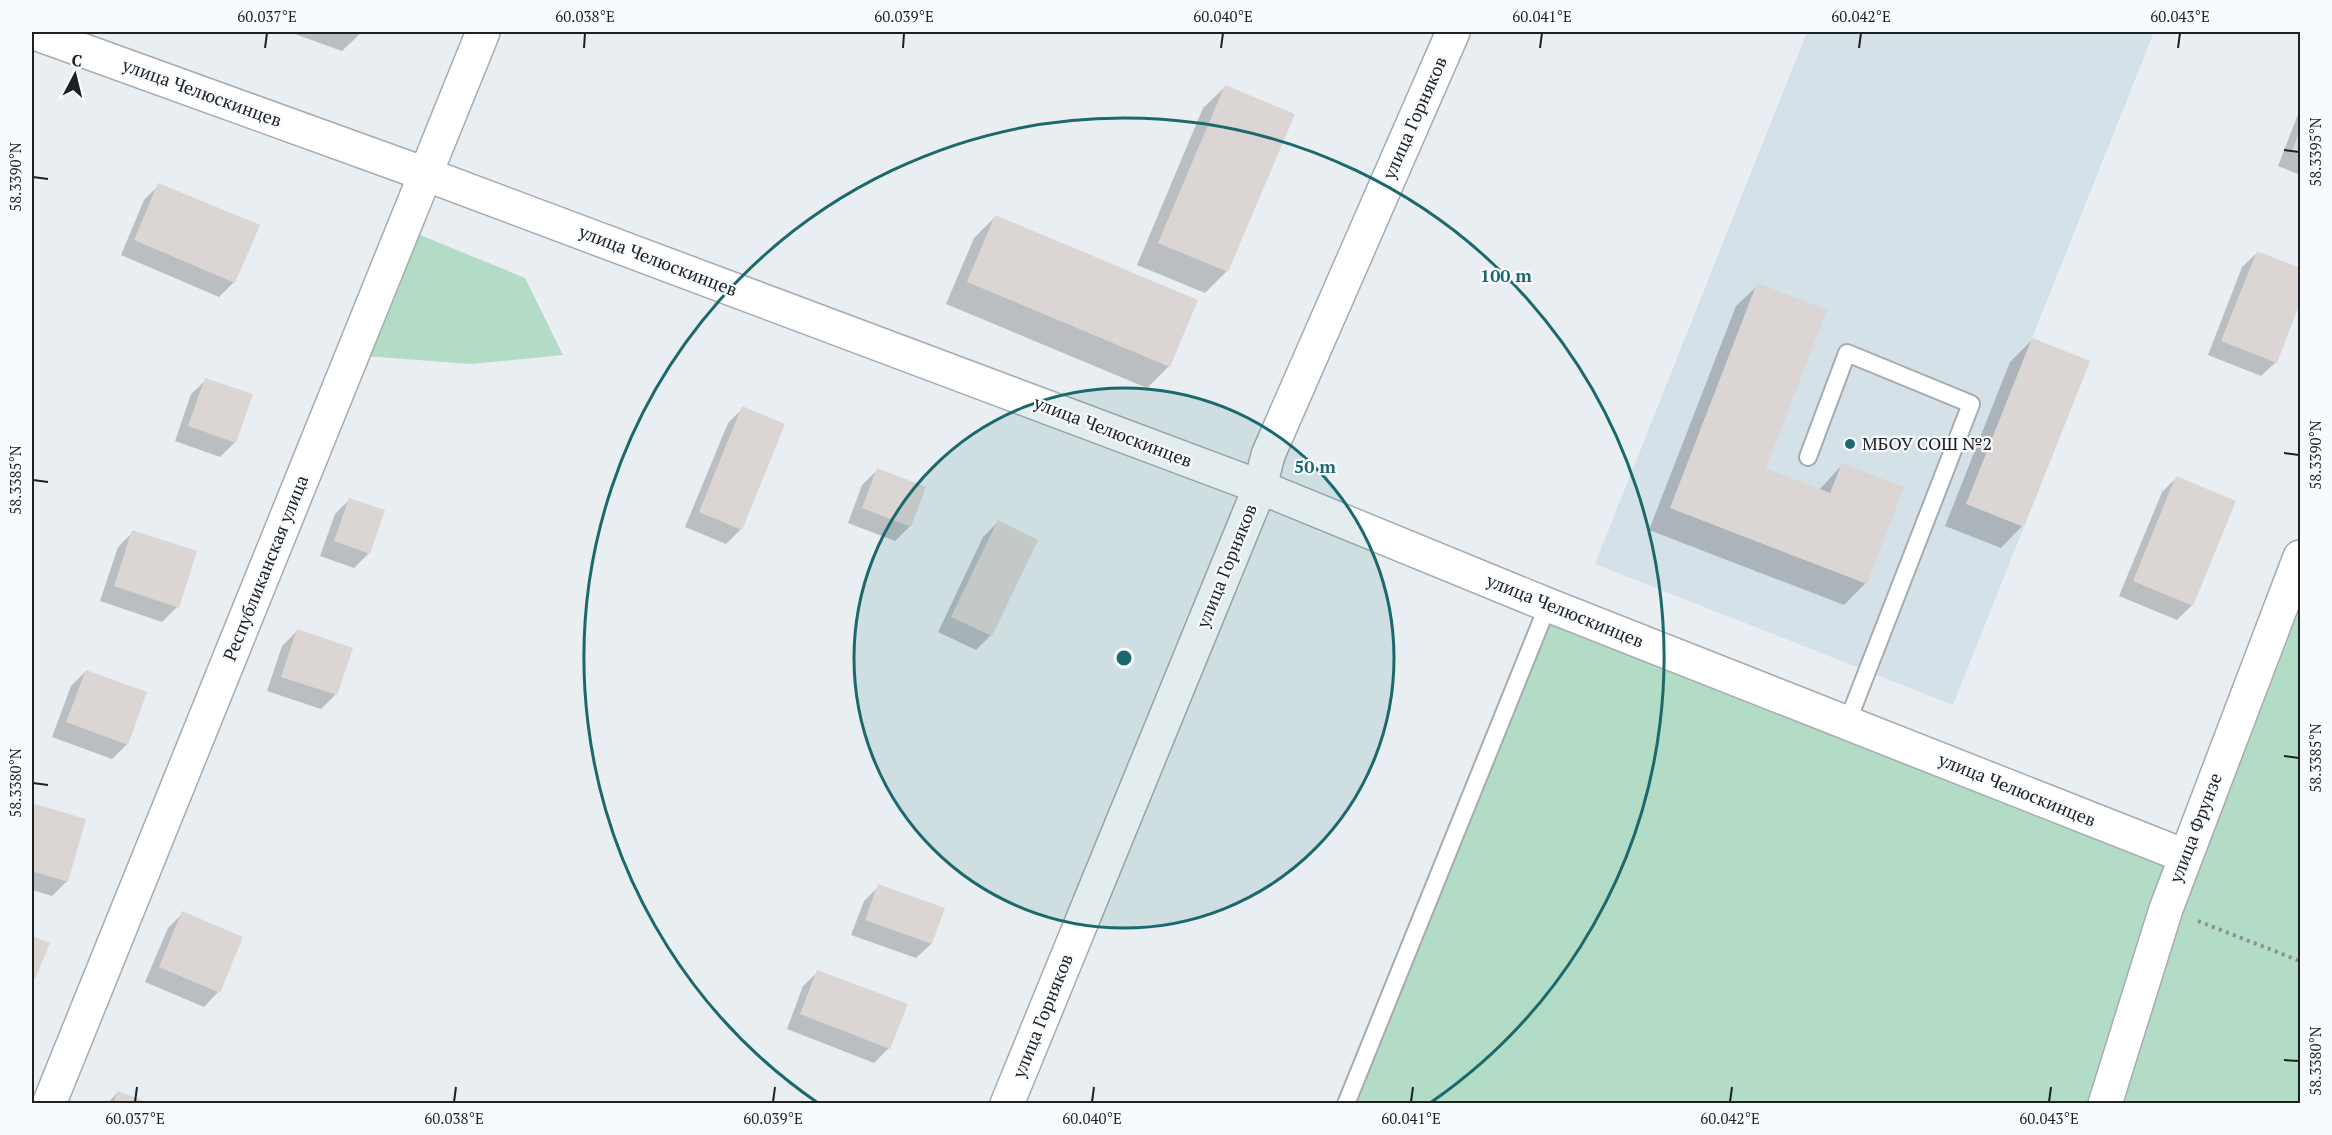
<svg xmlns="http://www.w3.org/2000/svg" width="2332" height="1135" font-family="'PT Serif',serif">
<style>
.built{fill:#d5e1e9}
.green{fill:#b2dcc6}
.shadow{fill:#0003}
.building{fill:#dbd6d3}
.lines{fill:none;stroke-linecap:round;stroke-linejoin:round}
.lane-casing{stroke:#a7abaf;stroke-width:20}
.street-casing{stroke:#a7abaf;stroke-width:36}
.path{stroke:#8d9093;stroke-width:4;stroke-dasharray:3 4.5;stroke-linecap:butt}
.lane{stroke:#fff;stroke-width:16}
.street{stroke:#fff;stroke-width:33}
.ticks{fill:none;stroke:#1e2021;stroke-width:2}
.ring{fill:none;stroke:#1c696d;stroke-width:3}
.poi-dot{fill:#1c696d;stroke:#f7fbff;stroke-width:2}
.labels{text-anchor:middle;stroke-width:4.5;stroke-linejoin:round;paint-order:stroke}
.street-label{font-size:18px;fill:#1e2021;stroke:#f7fbff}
.poi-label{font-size:18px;fill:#1e2021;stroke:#f7fbff;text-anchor:start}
.centre{fill:#1c696d;stroke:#f7fbff;stroke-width:3}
.ring-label{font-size:18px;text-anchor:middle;font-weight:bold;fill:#1c696d;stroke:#f7fbff;stroke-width:4.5;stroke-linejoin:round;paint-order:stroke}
.neatline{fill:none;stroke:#1e2021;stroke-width:2}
.ticks-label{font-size:15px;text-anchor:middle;fill:#1e2021}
</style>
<rect width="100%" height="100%" fill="#e9eef2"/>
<path class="built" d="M 1807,32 L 2154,32 L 2032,338 L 2090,361 L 1953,705 L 1595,564 Z"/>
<path class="green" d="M 403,228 L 525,278 L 563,355 L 471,364 L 352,355 Z
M 2300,557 L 2300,1103 L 1346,1104 L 1548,605 L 2185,856 Z"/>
<path class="shadow" d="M 289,32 L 362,32 L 342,51 Z
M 1225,87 L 1293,115 L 1226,272 L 1205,293 L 1137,265 L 1203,108 Z
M 2300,109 L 2300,175 L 2278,166 Z
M 159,185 L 234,282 L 219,297 L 121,255 L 144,200 Z
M 995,217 L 1169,366 L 1147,388 L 946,304 L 974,238 Z
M 2257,253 L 2300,270 L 2300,298 L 2276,362 L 2261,376 L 2208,355 L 2242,267 Z
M 1758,285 L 1764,469 L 1819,490 L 1842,465 L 1903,488 L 1865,584 L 1844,605 L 1649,530 L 1736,306 Z
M 2032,340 L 2022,526 L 2001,548 L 1945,526 L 2010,362 Z
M 206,380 L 235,442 L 220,457 L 175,441 L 191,394 Z
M 743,408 L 741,529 L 726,544 L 685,527 L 728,423 Z
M 877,470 L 910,526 L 895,541 L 848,523 L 862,485 Z
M 2177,477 L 2192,605 L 2177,620 L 2119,596 L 2162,492 Z
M 350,499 L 369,553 L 354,568 L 320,556 L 335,514 Z
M 998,522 L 1036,540 L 990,636 L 976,650 L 938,632 L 983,537 Z
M 133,532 L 177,607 L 162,622 L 100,601 L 118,547 Z
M 297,631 L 336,694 L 321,709 L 267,691 L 282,646 Z
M 86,671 L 127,744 L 112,759 L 52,737 L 71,686 Z
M 32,805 L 84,820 L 67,881 L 52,896 L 32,890 Z
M 879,886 L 943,909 L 931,944 L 916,958 L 851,935 L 864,901 Z
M 183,913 L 218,992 L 204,1007 L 145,982 L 168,928 Z
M 32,938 L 48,944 L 32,981 Z
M 818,972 L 889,1048 L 874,1063 L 787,1029 L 803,986 Z
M 118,1092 L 145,1104 L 107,1104 Z"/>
<path class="building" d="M 1225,85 L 1295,114 L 1228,272 L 1158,243 Z
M 2300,129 L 2300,155 L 2292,151 Z
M 158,183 L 260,225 L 235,283 L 134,240 Z
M 995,215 L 1198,300 L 1170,367 L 967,282 Z
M 2257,251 L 2300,268 L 2300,303 L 2277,363 L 2221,341 Z
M 1757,283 L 1827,310 L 1766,468 L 1830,493 L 1842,463 L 1904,487 L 1867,584 L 1670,508 Z
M 2032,338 L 2090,361 L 2024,527 L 1966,504 Z
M 205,378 L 253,394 L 236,443 L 188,426 Z
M 742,406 L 785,424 L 742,530 L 699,512 Z
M 877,468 L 926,487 L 911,527 L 862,508 Z
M 2176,476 L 2236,501 L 2193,606 L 2133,581 Z
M 349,498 L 385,510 L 370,554 L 334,541 Z
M 998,520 L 1038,540 L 992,636 L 951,617 Z
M 132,530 L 197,551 L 179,608 L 114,586 Z
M 297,629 L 353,648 L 337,695 L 281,677 Z
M 86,670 L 147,692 L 128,745 L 66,722 Z
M 32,803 L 86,819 L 68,882 L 32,871 Z
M 878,884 L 945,908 L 932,944 L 865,920 Z
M 182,911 L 243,937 L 220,993 L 159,967 Z
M 32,936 L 50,943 L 35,979 L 32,978 Z
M 817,970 L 908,1004 L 890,1049 L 800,1014 Z
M 118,1091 L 149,1103 L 149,1104 L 113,1104 Z"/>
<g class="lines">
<defs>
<path id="lane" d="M 1808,457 L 1847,353 L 1971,404 L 1847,723
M 1346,1104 L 1548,605"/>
<path id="street" d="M 32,32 L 425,174 L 1260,487 L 1548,605 L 2185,856
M 49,1104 L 483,32
M 1007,1104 L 1260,487 L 1268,455 L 1453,32
M 2105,1104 L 2166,909 L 2300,557"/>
</defs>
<use href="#lane" class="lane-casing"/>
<use href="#street" class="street-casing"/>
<path class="path" d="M 2198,921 L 2300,961"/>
<use href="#lane" class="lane"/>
<use href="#street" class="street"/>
</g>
<path class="ticks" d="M 265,48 L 267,33M 584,48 L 585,33M 903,48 L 904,33M 1221,48 L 1223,33M 1540,48 L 1542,33M 1859,48 L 1861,33M 2178,48 L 2180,33M 2284,150 L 2299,152M 33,177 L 48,179M 2284,453 L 2299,455M 33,480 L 48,482M 2284,756 L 2299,758M 33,783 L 48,785M 2284,1060 L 2299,1061M 135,1102 L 137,1087M 454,1102 L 456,1087M 773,1102 L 775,1087M 1092,1102 L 1094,1087M 1411,1102 L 1413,1087M 1730,1102 L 1732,1087M 2049,1102 L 2051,1087"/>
<circle cx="1124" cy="658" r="270" fill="#1c696d" fill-opacity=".12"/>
<g class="ring">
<circle cx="1124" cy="658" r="270"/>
<path d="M818 1103A540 540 0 1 1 1430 1103"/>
</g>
<circle class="poi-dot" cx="1850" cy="444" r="6"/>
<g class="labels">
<g class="street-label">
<text transform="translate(202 93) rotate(20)" y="6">улица Челюскинцев</text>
<text transform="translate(1415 118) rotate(-66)" y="6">улица Горняков</text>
<text transform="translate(658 261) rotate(21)" y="6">улица Челюскинцев</text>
<text transform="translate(1113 432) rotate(21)" y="6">улица Челюскинцев</text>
<text transform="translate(1227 566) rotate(-68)" y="6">улица Горняков</text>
<text transform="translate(266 568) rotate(-68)" y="6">Республиканская улица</text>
<text transform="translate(1565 611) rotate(22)" y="6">улица Челюскинцев</text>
<text transform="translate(2017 790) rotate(22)" y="6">улица Челюскинцев</text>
<text transform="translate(2196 828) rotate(-69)" y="6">улица Фрунзе</text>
<text transform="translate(1043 1016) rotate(-68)" y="6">улица Горняков</text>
</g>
<g class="poi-label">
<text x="1862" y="450">МБОУ СОШ №2</text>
</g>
</g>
<circle cx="1124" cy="658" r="9" class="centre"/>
<g class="ring-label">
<text x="1506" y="282">100 m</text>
<text x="1315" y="473">50 m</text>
</g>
<rect width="2332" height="1135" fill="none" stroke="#f7fbff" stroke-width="66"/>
<g transform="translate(75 75) rotate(7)" stroke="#f7fbff" stroke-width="4.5" paint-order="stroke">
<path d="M0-4.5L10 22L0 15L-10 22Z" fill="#1e2021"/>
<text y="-9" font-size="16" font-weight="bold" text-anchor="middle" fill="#1e2021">С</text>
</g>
<rect x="33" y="33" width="2266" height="1069" class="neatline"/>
<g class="ticks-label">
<text x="267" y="22">60.037°E</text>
<text x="585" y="22">60.038°E</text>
<text x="904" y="22">60.039°E</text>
<text x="1223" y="22">60.040°E</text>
<text x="1542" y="22">60.041°E</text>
<text x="1861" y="22">60.042°E</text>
<text x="2180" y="22">60.043°E</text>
<text transform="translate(2316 152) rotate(-90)" y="5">58.3395°N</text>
<text transform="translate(16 177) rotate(-90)" y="5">58.3390°N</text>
<text transform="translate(2316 455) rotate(-90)" y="5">58.3390°N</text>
<text transform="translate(16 480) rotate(-90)" y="5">58.3385°N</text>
<text transform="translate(2316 758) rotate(-90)" y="5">58.3385°N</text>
<text transform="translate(16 783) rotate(-90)" y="5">58.3380°N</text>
<text transform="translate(2316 1061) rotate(-90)" y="5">58.3380°N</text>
<text x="135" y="1124">60.037°E</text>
<text x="454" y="1124">60.038°E</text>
<text x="773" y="1124">60.039°E</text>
<text x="1092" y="1124">60.040°E</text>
<text x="1411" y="1124">60.041°E</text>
<text x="1730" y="1124">60.042°E</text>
<text x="2049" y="1124">60.043°E</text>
</g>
</svg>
